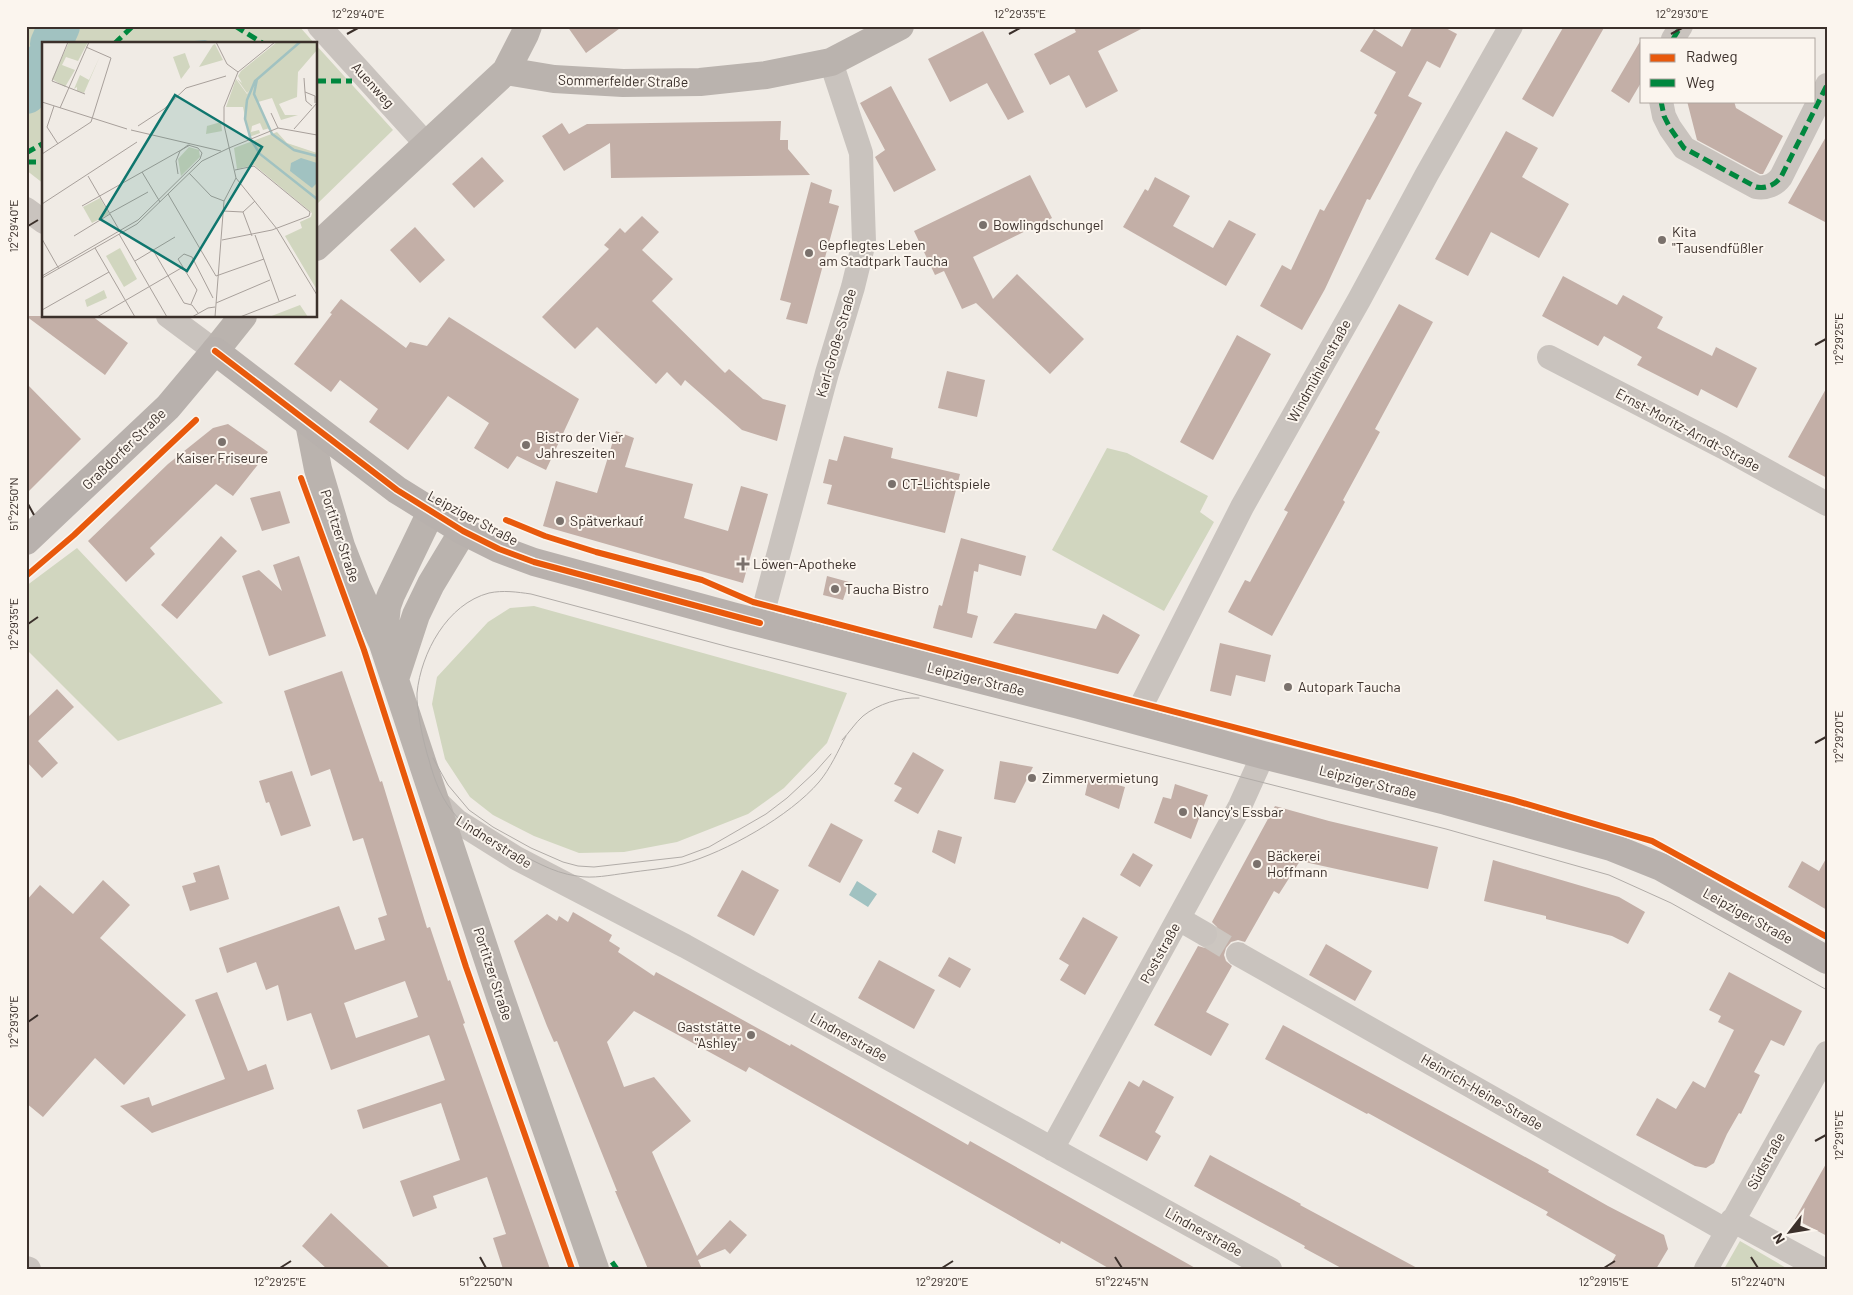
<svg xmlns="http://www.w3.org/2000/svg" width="1853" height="1295" font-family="Barlow,sans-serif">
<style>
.green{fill:#d1d6bf}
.water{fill:#a1c2c1}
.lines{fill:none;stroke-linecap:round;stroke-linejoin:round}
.river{stroke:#a1c2c1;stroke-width:42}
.building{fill:#c3afa7;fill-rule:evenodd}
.street-tunnel{stroke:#ccc6c0;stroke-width:24;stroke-dasharray:24 12;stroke-linecap:butt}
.street{stroke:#c9c3be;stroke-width:24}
.secondary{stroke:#bab3ae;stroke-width:28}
.primary{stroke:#b8b1ad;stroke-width:28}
.tram{stroke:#b1aca8;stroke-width:1}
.quiet{stroke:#00873e;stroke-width:5;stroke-dasharray:10 5;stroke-linecap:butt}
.cycleway-casing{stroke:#fbf5ee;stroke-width:9}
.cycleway{stroke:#e8590c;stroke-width:6}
.ticks{fill:none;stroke:#3b302b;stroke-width:2}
.poi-dot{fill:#7a716c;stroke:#fbf5ee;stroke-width:2}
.labels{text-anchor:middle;stroke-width:4;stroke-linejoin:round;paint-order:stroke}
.street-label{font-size:14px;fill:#3b302b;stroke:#fbf5ee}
.poi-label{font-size:14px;fill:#3b302b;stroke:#fbf5ee;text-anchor:start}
.inset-river{fill:none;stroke:#a1c2c1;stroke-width:2.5}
.inset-road{fill:none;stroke:#a8a09b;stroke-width:1}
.view{fill:#0f766e;fill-opacity:0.15;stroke:#0f766e;stroke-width:2.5}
.inset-edge{fill:none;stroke:#3b302b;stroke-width:2.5}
.neatline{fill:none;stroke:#3b302b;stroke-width:2}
.ticks-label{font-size:12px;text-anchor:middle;fill:#3b302b}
</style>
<rect width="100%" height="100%" fill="#f0ebe5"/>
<path class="green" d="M 26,26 L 299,26 L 315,44 L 44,44 L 44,184 L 26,170 Z
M 316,45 L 393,130 L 316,205 Z
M 1107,448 L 1127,453 L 1208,496 L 1200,512 L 1214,522 L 1164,611 L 1052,550 Z
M 77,548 L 223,703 L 118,741 L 26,649 L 26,586 Z
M 534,606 L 847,693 L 827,743 L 784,788 L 748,814 L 677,842 L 624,852 L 579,853 L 534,836 L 493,815 L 470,797 L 445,759 L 432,704 L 437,677 L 488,622 L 510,608 Z
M 1740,1241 L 1788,1269 L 1724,1269 Z"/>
<path class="water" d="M 205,40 L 216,44 L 163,44 Z
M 857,881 L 877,894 L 868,907 L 849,895 Z"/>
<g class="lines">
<path class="river" d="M 51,44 L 59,26
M 26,93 L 44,62"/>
</g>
<path class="building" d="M 567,26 L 623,26 L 586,53 Z
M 1073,26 L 1147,26 L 1098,51 L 1118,91 L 1086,108 L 1069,75 L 1050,85 L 1034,54 L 1076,32 Z
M 1413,26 L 1442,26 L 1457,34 L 1440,68 L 1427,61 L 1408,96 L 1422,103 L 1370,200 L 1367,199 L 1325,289 L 1302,330 L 1260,306 L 1282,265 L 1291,270 L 1320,209 L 1324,211 L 1377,115 L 1374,113 L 1396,72 L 1360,51 L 1374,29 L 1402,47 Z
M 1564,26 L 1605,26 L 1553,117 L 1522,99 Z
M 983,31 L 1024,112 L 1008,120 L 987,83 L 950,102 L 928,59 Z
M 1642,38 L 1642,81 L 1629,103 L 1611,91 Z
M 891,86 L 936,170 L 894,192 L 875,157 L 885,150 L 860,103 Z
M 1687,101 L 1734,101 L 1736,108 L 1783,136 L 1763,174 L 1760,174 L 1697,140 Z
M 781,121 L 780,140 L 788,140 L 788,149 L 810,175 L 611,178 L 610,143 L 564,171 L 542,136 L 562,123 L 569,134 L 587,124 Z
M 1506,131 L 1538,148 L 1522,177 L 1569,204 L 1539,258 L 1491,232 L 1468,276 L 1435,259 Z
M 1827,135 L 1827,223 L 1788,203 Z
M 482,157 L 504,181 L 474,208 L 452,184 Z
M 1030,175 L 1052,218 L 973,257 L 993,299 L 1017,274 L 1084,339 L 1050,374 L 976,303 L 962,309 L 944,271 L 935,275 L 914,231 Z
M 1155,177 L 1190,196 L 1173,226 L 1213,248 L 1229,220 L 1256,234 L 1226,286 L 1123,227 L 1145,189 L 1148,191 Z
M 811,182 L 832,190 L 829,203 L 839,206 L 807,324 L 786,319 L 791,303 L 780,300 Z
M 642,216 L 659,232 L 642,250 L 673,279 L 652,301 L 725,373 L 729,369 L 763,399 L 786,405 L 777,441 L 742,430 L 685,380 L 681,386 L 667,372 L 656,384 L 597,327 L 575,349 L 542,317 L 609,249 L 604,245 L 620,228 L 625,233 Z
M 415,227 L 445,260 L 420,283 L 390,250 Z
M 1563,276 L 1617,305 L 1623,295 L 1663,317 L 1657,328 L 1712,356 L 1716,347 L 1757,368 L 1737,408 L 1701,389 L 1698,396 L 1637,365 L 1642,357 L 1604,336 L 1598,346 L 1542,316 Z
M 341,299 L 406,348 L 410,342 L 427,346 L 449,317 L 579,399 L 546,470 L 517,456 L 508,469 L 474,448 L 489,423 L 448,396 L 408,450 L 369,422 L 378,409 L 340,380 L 331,392 L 294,364 L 332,314 L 330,313 Z
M 1399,304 L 1433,322 L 1375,429 L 1380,432 L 1343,500 L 1345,502 L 1272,636 L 1228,612 L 1245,580 L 1250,582 L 1288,512 L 1284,510 Z
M 26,316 L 92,316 L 128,343 L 105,375 Z
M 1237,335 L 1271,354 L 1213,460 L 1180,442 Z
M 947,371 L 985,380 L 977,417 L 938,408 Z
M 26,383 L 81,439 L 26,494 Z
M 1827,387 L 1827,478 L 1788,457 Z
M 228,424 L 268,452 L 233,496 L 216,484 L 150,548 L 155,554 L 126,582 L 88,541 L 168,464 L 213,428 Z
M 616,431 L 634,438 L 625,467 L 693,484 L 684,518 L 728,531 L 741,486 L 768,494 L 743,583 L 543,526 L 556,481 L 597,493 Z
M 844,436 L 893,448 L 891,458 L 960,474 L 945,533 L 827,504 L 832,485 L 823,483 L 829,459 L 837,461 Z
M 280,491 L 290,523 L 262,531 L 250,498 Z
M 221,536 L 237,551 L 177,619 L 161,605 Z
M 961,538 L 1026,556 L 1021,576 L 979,564 L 978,572 L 974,571 L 967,613 L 978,616 L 972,638 L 933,628 L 939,605 L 942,606 Z
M 299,556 L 326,636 L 269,656 L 242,576 L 259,570 L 282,591 L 273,565 Z
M 827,576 L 849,582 L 843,600 L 823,595 Z
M 1015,613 L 1096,629 L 1103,614 L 1140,635 L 1118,674 L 993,643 Z
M 1220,643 L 1271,655 L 1265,682 L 1236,675 L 1231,696 L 1210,691 Z
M 342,671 L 380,782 L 382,781 L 427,928 L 430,927 L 448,981 L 450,980 L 465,1023 L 463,1024 L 550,1269 L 503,1269 L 493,1238 L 506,1234 L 487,1177 L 433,1196 L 437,1208 L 413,1217 L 400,1181 L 460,1160 L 441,1103 L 363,1129 L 357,1110 L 445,1080 L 429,1035 L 331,1070 L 311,1013 L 287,1021 L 278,985 L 266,990 L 256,962 L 227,973 L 219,948 L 339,906 L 355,950 L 385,940 L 378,918 L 387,915 L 363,838 L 353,841 L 330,769 L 311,776 L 284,691 ZM 405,981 L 418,1017 L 356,1038 L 344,1003 Z
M 57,689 L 74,707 L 38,741 L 58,763 L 42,778 L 26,761 L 26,719 Z
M 913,752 L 944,770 L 918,814 L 894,801 L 902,788 L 894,784 Z
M 1000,761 L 1033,767 L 1015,803 L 994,799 Z
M 292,771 L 311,826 L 281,836 L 269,802 L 266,803 L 259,781 Z
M 1089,777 L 1125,787 L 1119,809 L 1085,795 Z
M 1175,784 L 1208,795 L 1191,839 L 1154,823 L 1163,797 L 1171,799 Z
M 1275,806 L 1329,821 L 1438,847 L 1428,889 L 1300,861 L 1279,894 L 1274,891 L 1245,942 L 1238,940 L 1231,942 L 1226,948 L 1224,955 L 1226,961 L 1232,966 L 1206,1012 L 1229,1024 L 1211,1056 L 1154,1025 L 1198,946 L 1205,948 L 1211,946 L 1217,940 L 1219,934 L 1217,927 L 1212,922 L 1213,920 Z
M 831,823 L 863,840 L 840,883 L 808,866 Z
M 938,830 L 962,837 L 955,864 L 932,852 Z
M 1133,853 L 1153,865 L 1140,887 L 1120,875 Z
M 1827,857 L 1827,910 L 1788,887 L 1802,861 L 1819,871 Z
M 1493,860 L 1619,897 L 1645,912 L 1628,944 L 1612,936 L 1546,919 L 1546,916 L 1484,901 Z
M 219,865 L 229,899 L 190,911 L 182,886 L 196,882 L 193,873 Z
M 742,870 L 779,890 L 754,936 L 717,916 Z
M 103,880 L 130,905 L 100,938 L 186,1015 L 124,1085 L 95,1058 L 43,1117 L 26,1103 L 26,901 L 40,885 L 73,914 Z
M 573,912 L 612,935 L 609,941 L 620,948 L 618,952 L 654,976 L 656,972 L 790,1046 L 791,1044 L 968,1145 L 970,1141 L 1197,1269 L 1110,1269 L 1061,1241 L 1060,1244 L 749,1067 L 746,1072 L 634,1011 L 607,1042 L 624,1087 L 654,1077 L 691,1121 L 652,1152 L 697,1256 L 730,1220 L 747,1235 L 730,1254 L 725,1249 L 698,1260 L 702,1269 L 648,1269 L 615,1191 L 617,1191 L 557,1041 L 554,1042 L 547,1026 L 514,941 L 547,914 L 557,921 L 559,916 L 568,922 Z
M 1083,917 L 1118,937 L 1085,995 L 1060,980 L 1069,965 L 1059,959 Z
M 1326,944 L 1372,971 L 1355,1001 L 1309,975 Z
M 949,957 L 971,969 L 960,988 L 938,976 Z
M 879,960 L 935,990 L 914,1029 L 858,998 Z
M 1729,972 L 1802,1011 L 1784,1046 L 1771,1040 L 1754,1072 L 1760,1075 L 1741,1114 L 1739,1113 L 1727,1134 L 1714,1163 L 1706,1168 L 1695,1166 L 1636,1135 L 1657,1098 L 1676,1109 L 1693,1081 L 1705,1088 L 1734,1030 L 1718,1022 L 1721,1016 L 1709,1010 Z
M 217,992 L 248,1071 L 266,1064 L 274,1089 L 152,1133 L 120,1106 L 149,1097 L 152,1106 L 225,1079 L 195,1000 Z
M 1283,1025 L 1549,1170 L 1548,1172 L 1608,1206 L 1664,1235 L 1668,1249 L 1656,1269 L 1608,1269 L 1616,1255 L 1546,1215 L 1548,1212 L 1368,1113 L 1367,1114 L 1265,1059 Z
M 1143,1080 L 1174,1097 L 1155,1132 L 1161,1136 L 1147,1161 L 1099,1136 L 1129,1081 L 1139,1087 Z
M 1210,1155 L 1301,1204 L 1300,1205 L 1419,1269 L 1343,1269 L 1304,1248 L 1305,1246 L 1194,1186 Z
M 1827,1162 L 1827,1236 L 1795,1219 Z
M 331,1213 L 391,1269 L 327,1269 L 302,1246 Z"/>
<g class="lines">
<path class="street-tunnel" d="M 1205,934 L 1238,954"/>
<path class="street" d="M 319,26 L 427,145
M 1673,39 L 1681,26
M 1661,101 L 1664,116 L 1670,128 L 1684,148 L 1756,187 C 1766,189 1775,185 1781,177 L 1827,85
M 26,209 L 44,222
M 168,316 L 215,351
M 1549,357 L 1723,447 L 1827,504
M 760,623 L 827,373 L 853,287 L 864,242 L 861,153 L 831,62
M 1134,720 L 1242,507 L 1359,300 L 1427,174 L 1511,26
M 433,798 L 457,821 L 516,858 L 685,946 L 1270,1269
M 1179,919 L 1205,934
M 1238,954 L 1727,1231
M 1052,1149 L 1240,806 L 1263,755
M 1732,1220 L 1822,1269
M 26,1268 L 29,1269
M 1706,1269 L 1827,1053"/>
<path class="secondary" d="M 506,71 L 554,79 L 623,83 L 700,82 L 766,75 L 831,62 L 900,26
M 316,247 L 506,71 L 525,34 L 528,26
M 215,351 L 243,316
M 309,423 L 318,469 L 341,546 L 357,587 L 383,644 L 500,996 L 595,1269
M 383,643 L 387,606 L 391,595 L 431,512
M 395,679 L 416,615 L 431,584 L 463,531"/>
<path class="primary" d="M 26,541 L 168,407 L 215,351 L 397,490 L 463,531 L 499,549 L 534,562 L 732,616 L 1079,705 L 1263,755 L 1446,801 L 1611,847 L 1661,867 L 1827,960"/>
<path class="tram" d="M 846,736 C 838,751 830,769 819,782 C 790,816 726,852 683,864 C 665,869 645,870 627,873 C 610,875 593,879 577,876 C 552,873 529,858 507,847 C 494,839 468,828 458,818 C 442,801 435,782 429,760 C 424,745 416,709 417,693 C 421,653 447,604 489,593 C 503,590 517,592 531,594 L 729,647 L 1446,829 L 1609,875 L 1671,903 L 1827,990
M 842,740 C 849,733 855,723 863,716 C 878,704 900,697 919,698
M 433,758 L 448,785 L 469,810 L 493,827 L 531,848 L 563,862 L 578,866 L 594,867 L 682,857 L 709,847 L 766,814 L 787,798 L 815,772 L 831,754"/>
<path class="quiet" d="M 235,26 L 264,44
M 1673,39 L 1681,26
M 114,44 L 133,26
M 316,81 L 352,81
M 1661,101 L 1664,116 L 1670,128 L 1684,148 L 1756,187 C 1766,189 1775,185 1781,177 L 1827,85
M 26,153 L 44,143
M 26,162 L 44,162
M 612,1262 L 617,1269"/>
<defs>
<path id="cycleway" d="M 215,351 L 397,490 L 463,531 L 499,549 L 534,562 L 760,623
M 301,478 L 364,650 L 466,967 L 572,1269
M 506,520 L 545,536 L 596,552 L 702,580 L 753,602 L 1513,800 L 1652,841 L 1827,937
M 26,576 L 74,535 L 196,420"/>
</defs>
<use href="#cycleway" class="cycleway-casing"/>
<use href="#cycleway" class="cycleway"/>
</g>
<path class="ticks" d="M 347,34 L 358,28M 1009,34 L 1020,28M 1671,34 L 1682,28M 28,226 L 38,220M 1815,345 L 1826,339M 28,504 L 34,515M 28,624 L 38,617M 1815,743 L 1826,737M 28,1022 L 38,1015M 1815,1141 L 1826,1135M 480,1257 L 486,1268M 1115,1257 L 1122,1268M 1751,1257 L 1758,1268M 280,1268 L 291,1261M 942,1268 L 953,1261M 1604,1268 L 1615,1261"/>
<g class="poi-dot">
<circle cx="983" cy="225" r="5"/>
<circle cx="1662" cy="240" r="5"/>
<circle cx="809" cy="253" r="5"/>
<circle cx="222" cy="442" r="5"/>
<circle cx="526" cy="445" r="5"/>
<circle cx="892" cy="484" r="5"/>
<circle cx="560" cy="521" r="5"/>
<path d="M740.5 556.5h5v5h5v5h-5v5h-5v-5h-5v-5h5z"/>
<circle cx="835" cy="589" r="5"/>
<circle cx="1288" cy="687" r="5"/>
<circle cx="1032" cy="778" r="5"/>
<circle cx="1183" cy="812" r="5"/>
<circle cx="1257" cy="864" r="5"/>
<circle cx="751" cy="1035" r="5"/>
</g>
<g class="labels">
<g class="street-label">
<text transform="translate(623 81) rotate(1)" y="5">Sommerfelder Straße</text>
<text transform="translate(373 85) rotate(48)" y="5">Auenweg</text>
<text transform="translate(836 343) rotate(-74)" y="5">Karl-Große-Straße</text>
<text transform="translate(1319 371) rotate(-61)" y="5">Windmühlenstraße</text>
<text transform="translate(1688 430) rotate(28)" y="5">Ernst-Moritz-Arndt-Straße</text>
<text transform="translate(124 449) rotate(-44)" y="5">Graßdorfer Straße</text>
<text transform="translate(473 518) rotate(28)" y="5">Leipziger Straße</text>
<text transform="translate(340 536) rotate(72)" y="5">Portitzer Straße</text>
<text transform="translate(976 679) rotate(14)" y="5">Leipziger Straße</text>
<text transform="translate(1368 782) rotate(14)" y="5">Leipziger Straße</text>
<text transform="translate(494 842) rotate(32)" y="5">Lindnerstraße</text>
<text transform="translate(1748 916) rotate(29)" y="5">Leipziger Straße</text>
<text transform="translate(1160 953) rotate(-61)" y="5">Poststraße</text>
<text transform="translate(493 974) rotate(72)" y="5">Portitzer Straße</text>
<text transform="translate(849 1037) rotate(29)" y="5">Lindnerstraße</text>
<text transform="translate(1482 1092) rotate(30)" y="5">Heinrich-Heine-Straße</text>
<text transform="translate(1766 1161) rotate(-61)" y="5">Südstraße</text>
<text transform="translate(1204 1232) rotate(29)" y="5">Lindnerstraße</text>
</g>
<g class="poi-label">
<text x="993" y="230">Bowlingdschungel</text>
<text x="1672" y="237">Kita<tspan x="1672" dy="16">"Tausendfüßler</tspan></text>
<text x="819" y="250">Gepflegtes Leben<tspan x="819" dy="16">am Stadtpark Taucha</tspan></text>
<text x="536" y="442">Bistro der Vier<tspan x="536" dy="16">Jahreszeiten</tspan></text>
<text x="222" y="463" text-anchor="middle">Kaiser Friseure</text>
<text x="902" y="489">CT-Lichtspiele</text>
<text x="570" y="526">Spätverkauf</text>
<text x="753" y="569">Löwen-Apotheke</text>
<text x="845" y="594">Taucha Bistro</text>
<text x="1298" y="692">Autopark Taucha</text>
<text x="1042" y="783">Zimmervermietung</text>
<text x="1193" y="817">Nancy's Essbar</text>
<text x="1267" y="861">Bäckerei<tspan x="1267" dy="16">Hoffmann</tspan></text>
<text x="741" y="1032" text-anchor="end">Gaststätte<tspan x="741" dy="16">"Ashley"</tspan></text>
</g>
</g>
<g transform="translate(42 42)">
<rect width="275" height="275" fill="#f0ebe5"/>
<path d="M 27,0 L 46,0 L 36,19 L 24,15 L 20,23 L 33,28 L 23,45 L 10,37 ZM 235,0 L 275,0 L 275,8 L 256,30 L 255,55 L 237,62 L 243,73 L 256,73 L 239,78 L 230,56 L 216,60 L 228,86 L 221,88 L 218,81 L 210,84 L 209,90 L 217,88 L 218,91 L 207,95 L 201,65 L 184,65 L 194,37 L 205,52 L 208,48 L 205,51 L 195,37 L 200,41 L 196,34 L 199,29 ZM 173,2 L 181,18 L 157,25 L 171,3 ZM 143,11 L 148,25 L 139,37 L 131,15 ZM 58,14 L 42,51 L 35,49 L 35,45 L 32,47 L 38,33 L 47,38 ZM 179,80 L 180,89 L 164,92 L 165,84 ZM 235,90 L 245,101 L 275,111 L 275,248 L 243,194 L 260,186 L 258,180 L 269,175 L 270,171 L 212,123 L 195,127 L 192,106 ZM 147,105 L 157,108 L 158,115 L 139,134 L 136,117 ZM 58,156 L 67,172 L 50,181 L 41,165 ZM 78,206 L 95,237 L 82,245 L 64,214 ZM 62,248 L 65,256 L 45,265 L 43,258 ZM 258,263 L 266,275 L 227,275 Z" fill="#d1d6bf"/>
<path d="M 259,116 L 275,121 L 275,141 L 270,146 L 248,129 L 249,121 Z" fill="#a1c2c1"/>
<path class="inset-river" d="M 258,0 L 213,39 L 205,58 L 203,77 L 209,98 L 218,112 L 275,157M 215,37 L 212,52 L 230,92 L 252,108 L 275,114"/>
<path class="inset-road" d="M 26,0 L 10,39 L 43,52M 174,0 L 185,22 L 196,30M 262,36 L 263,50 L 273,54 L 273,61M 263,50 L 264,59 L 270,64M 0,60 L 85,87M 12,64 L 5,85 L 16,102M 18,66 L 47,0M 229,71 L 236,86M 96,84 L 122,67 L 144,46 L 184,34M 252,87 L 275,61M 89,88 L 179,109M 187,106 L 236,86 L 275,93M 0,112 L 49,80 L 69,16 L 44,5M 100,130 L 118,160M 147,131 L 169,154 L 182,159M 46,134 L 79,191M 194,136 L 235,187 L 275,253M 126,152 L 174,234 L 222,217M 0,162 L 95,100M 40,164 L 148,103M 181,169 L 201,170 L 213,159M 201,170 L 210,194M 68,171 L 106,150M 77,192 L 125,275M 213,193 L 237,259M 32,194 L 68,172M 0,197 L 17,227M 180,198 L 230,188 L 267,174 L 268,170 L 212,124 L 193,128M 53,206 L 93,275M 111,208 L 142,261 L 150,263 L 156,271M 93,219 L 133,195M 0,234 L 96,178 L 158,117 L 160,111 L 156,106 L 146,103 L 138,109 L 134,119 L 136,132M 0,236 L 95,182 L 160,119 L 187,106M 174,261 L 228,238M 149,262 L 155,248 L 136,217 L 142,212 L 150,215 L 171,256M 0,268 L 67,230M 55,275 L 141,225M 150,275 L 166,266 L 173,265M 173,275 L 182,159 L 194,136 L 182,83 L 182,65 L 196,30 L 233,0M 198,275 L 254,253"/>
<path class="view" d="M 133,53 L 220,105 L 145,229 L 58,177 Z"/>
<rect width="275" height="275" class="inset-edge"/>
</g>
<rect width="1853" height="1295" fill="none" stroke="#fbf5ee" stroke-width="55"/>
<rect x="1640" y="38" width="175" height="65" fill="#fbf5ee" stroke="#aea6a0"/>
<rect x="1650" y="54" width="25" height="8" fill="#e8590c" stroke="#aea6a0"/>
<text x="1686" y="62" font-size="15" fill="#3b302b">Radweg</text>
<rect x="1650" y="79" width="25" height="8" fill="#00873e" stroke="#aea6a0"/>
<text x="1686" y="88" font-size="15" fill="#3b302b">Weg</text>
<g transform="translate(1790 1232) rotate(239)" stroke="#fbf5ee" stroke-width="4" paint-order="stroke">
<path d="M0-4L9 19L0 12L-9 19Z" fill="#3b302b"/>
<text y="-8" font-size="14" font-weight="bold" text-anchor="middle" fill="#3b302b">N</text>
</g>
<rect x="28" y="28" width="1798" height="1240" class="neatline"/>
<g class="ticks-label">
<text x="358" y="18">12°29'40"E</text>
<text x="1020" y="18">12°29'35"E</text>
<text x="1682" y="18">12°29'30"E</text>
<text transform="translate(14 226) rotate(-90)" y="4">12°29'40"E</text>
<text transform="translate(1839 339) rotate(-90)" y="4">12°29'25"E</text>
<text transform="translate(14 504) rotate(-90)" y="4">51°22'50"N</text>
<text transform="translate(14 624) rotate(-90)" y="4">12°29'35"E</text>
<text transform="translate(1839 737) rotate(-90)" y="4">12°29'20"E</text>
<text transform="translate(14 1022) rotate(-90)" y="4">12°29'30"E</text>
<text transform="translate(1839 1135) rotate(-90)" y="4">12°29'15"E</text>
<text x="280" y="1286">12°29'25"E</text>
<text x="486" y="1286">51°22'50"N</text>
<text x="942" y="1286">12°29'20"E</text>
<text x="1122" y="1286">51°22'45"N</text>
<text x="1604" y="1286">12°29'15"E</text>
<text x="1758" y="1286">51°22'40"N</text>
</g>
</svg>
